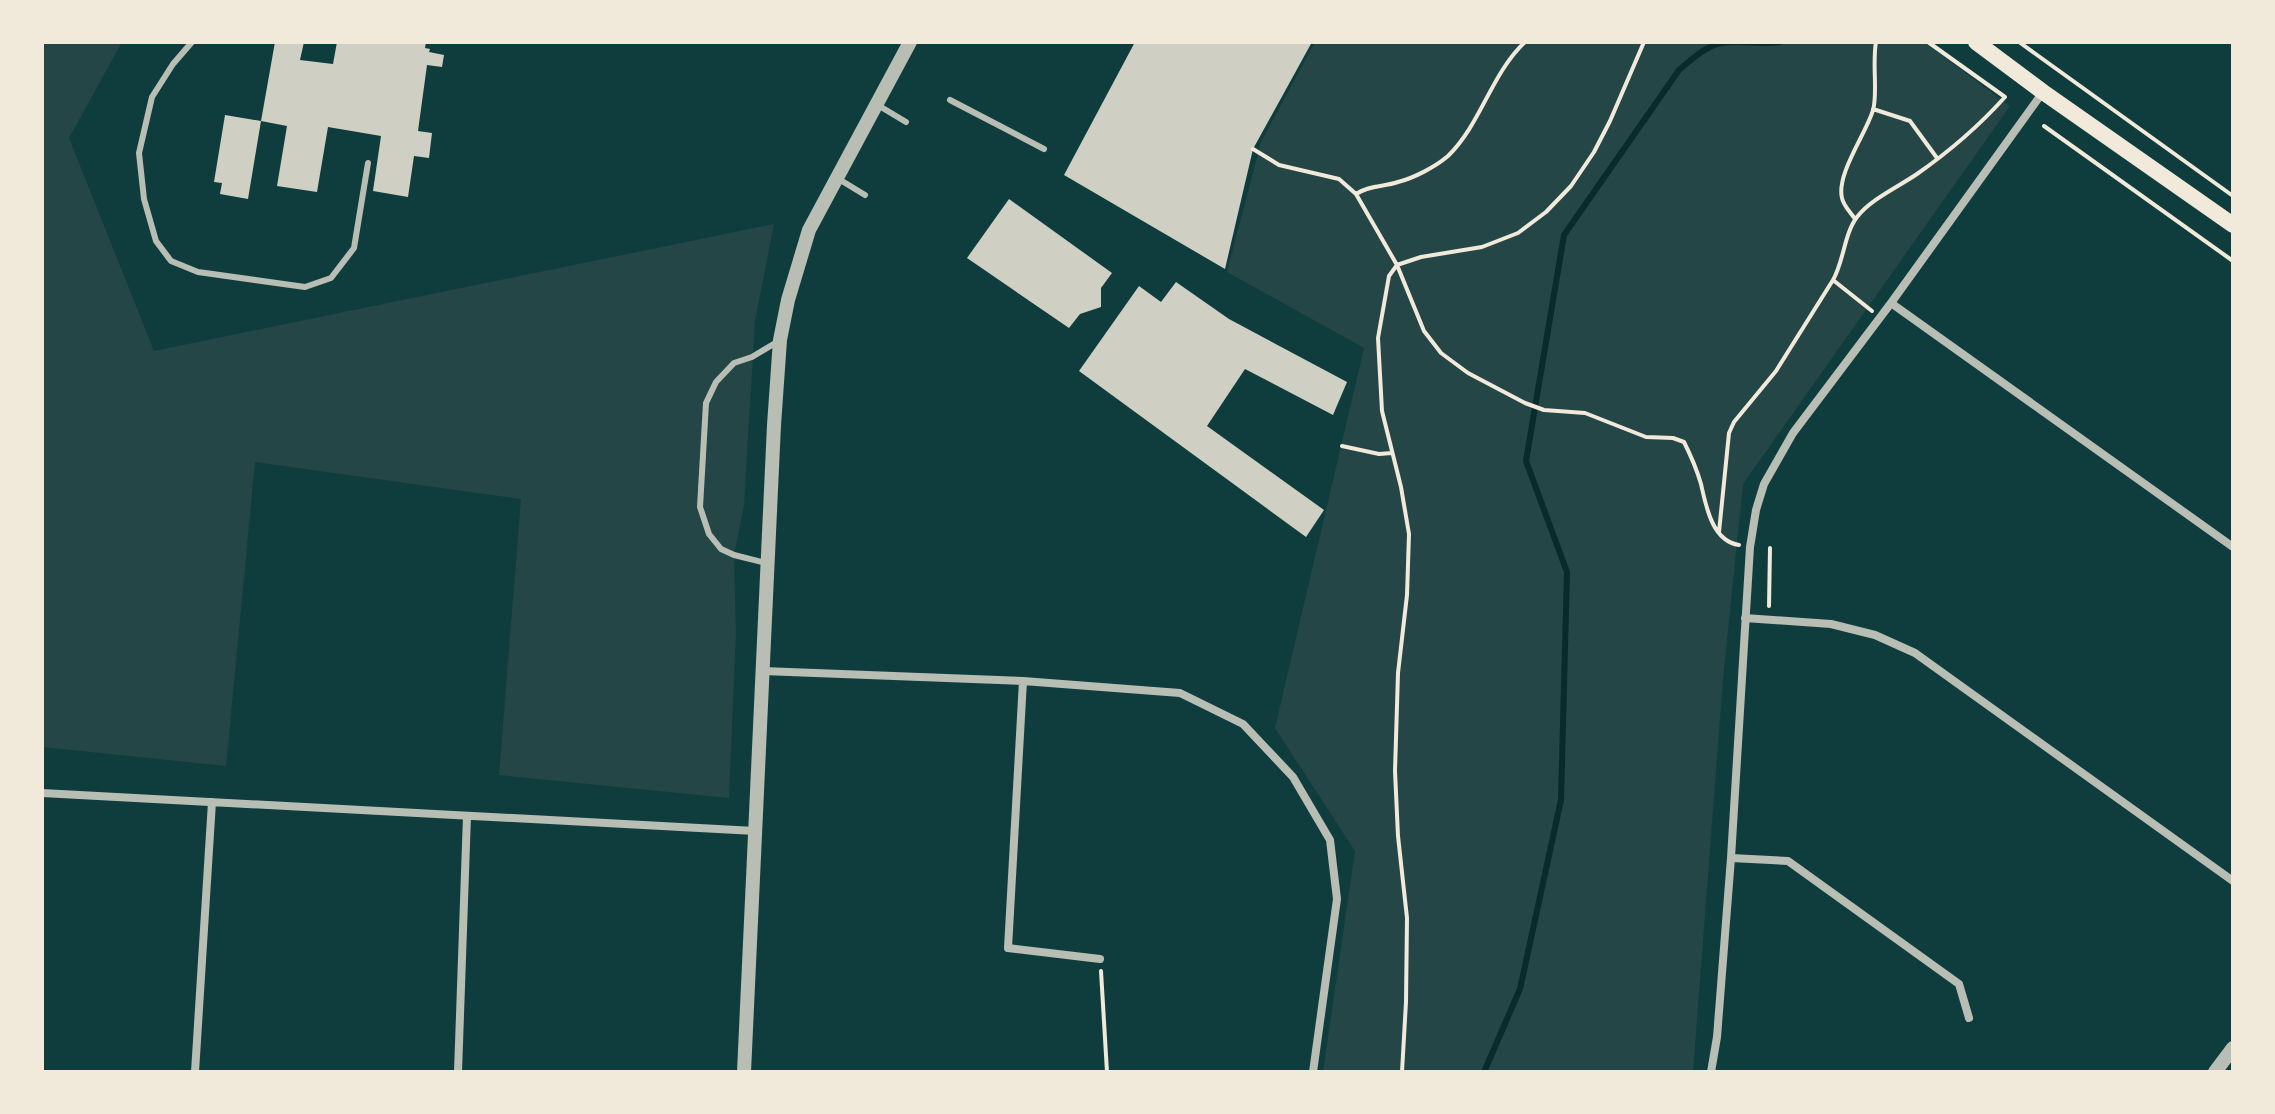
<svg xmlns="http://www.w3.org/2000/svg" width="2275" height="1114" font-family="'Exo 2',sans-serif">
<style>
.green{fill:#244646}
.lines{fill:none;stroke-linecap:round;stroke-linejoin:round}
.stream{stroke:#0a2a2b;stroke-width:6}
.building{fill:#cfcfc3}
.path{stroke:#f1e9da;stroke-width:4}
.service{stroke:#b8beb3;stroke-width:6}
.minor{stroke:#b8beb3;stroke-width:8}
.tertiary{stroke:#b8beb3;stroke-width:14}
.secondary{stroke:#f1e9da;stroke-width:16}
</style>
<rect width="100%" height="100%" fill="#0f3d3e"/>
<path class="green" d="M 42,42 L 122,42 L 69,138 L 154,351 L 774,224 L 755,321 L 744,505 L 734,555 L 736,633 L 729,798 L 499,775 L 521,499 L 255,462 L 226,766 L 42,747 Z
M 1315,42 L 1924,42 L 2010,106 L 1743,484 L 1723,679 L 1693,1072 L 1323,1072 L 1355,851 L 1275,728 L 1364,348 L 1227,272 L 1261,142 Z"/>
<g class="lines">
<path class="stream" d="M 1484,1072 L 1520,989 L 1561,800 L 1567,572 L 1526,461 L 1564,235 L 1679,70 C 1691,60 1705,46 1722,43 C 1740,40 1761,45 1780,42"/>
</g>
<path class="building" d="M 275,42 L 304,42 L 300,60 L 333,64 L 337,42 L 426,42 L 425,48 L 430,49 L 429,52 L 444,55 L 442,67 L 427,65 L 418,131 L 432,133 L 429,158 L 414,156 L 408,197 L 373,191 L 381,136 L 328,127 L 317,192 L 277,186 L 287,126 L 261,121 Z
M 1135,42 L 1312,42 L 1253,149 L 1225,269 L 1064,175 Z
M 225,115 L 261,121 L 248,199 L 220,194 L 222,183 L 214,182 Z
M 1009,199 L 1112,273 L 1101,288 L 1101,307 L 1080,314 L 1069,328 L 967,258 Z
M 1176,282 L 1229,319 L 1347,382 L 1333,415 L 1245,369 L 1207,426 L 1324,510 L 1306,537 L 1079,371 L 1139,286 L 1161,302 Z"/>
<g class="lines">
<path class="path" d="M 2019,42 L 2233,196
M 1873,109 L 1910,121 L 1937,158
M 2044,126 L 2233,261
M 1253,149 L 1279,165 L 1339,179 L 1356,194 L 1397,265 L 1424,331 L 1441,353 L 1468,373 L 1525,403 L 1544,410 L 1585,413 L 1646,437 L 1673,438 L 1684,442 C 1691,456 1697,470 1701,484 C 1706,506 1712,541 1739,545
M 1356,194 C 1370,185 1383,187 1398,182 C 1414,178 1435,167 1448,156 C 1481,124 1491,74 1525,42
M 1855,219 C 1851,213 1843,205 1842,198 C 1836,174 1867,132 1873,110 C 1878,94 1872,64 1876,42
M 1833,280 L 1872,311
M 1342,446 L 1379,454 L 1392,453
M 1719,532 L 1729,433 L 1734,422 L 1776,371 L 1833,280 C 1844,261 1844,234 1857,217 C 1871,199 1898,187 1917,174 C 1950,151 1978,127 2005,97 L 1928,42
M 1769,606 L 1770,548
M 1101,971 L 1107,1072
M 1402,1072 L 1406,1002 L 1407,918 L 1398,836 L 1395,771 L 1398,673 L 1407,595 L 1409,534 L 1401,487 L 1382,411 L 1378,338 L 1389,276 L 1397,265 L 1421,257 L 1482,247 L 1518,233 L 1546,212 L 1571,186 L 1594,152 L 1610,121 L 1644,42"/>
<path class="service" d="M 192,42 L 173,64 L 152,97 L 139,153 L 144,199 L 156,241 L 171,261 L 198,272 L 305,287 L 331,278 L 354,248 L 368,163
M 950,100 L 1044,149
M 876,104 L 906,122
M 837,178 L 865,195
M 766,563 L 734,555 L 721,549 L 709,534 L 700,507 L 706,403 L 716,382 L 734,363 L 752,357 L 777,342"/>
<path class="minor" d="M 1891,303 L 2233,547
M 1745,618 L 1831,624 L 1875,635 L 1915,653 L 2233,881
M 763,671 L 1023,681 L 1180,693 L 1243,724 L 1293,777 L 1330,840 L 1337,899 L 1313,1072
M 1023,681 L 1008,948 L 1100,959
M 42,793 L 755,831
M 1731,858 L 1788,861 L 1959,984 L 1969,1018
M 195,1072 L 212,802
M 458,1072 L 467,816
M 1711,1072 L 1717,1037 L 1731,858 L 1750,547 L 1756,510 L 1764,484 L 1793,433 L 1891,303 L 2043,92"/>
<path class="tertiary" d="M 744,1072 L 774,425 L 780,340 L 788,300 L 809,230 L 910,42
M 2215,1072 L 2233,1048"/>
<path class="secondary" d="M 1976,42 L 2043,92 L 2233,225"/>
</g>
<rect width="2275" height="1114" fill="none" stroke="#f1e9da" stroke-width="88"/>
</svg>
